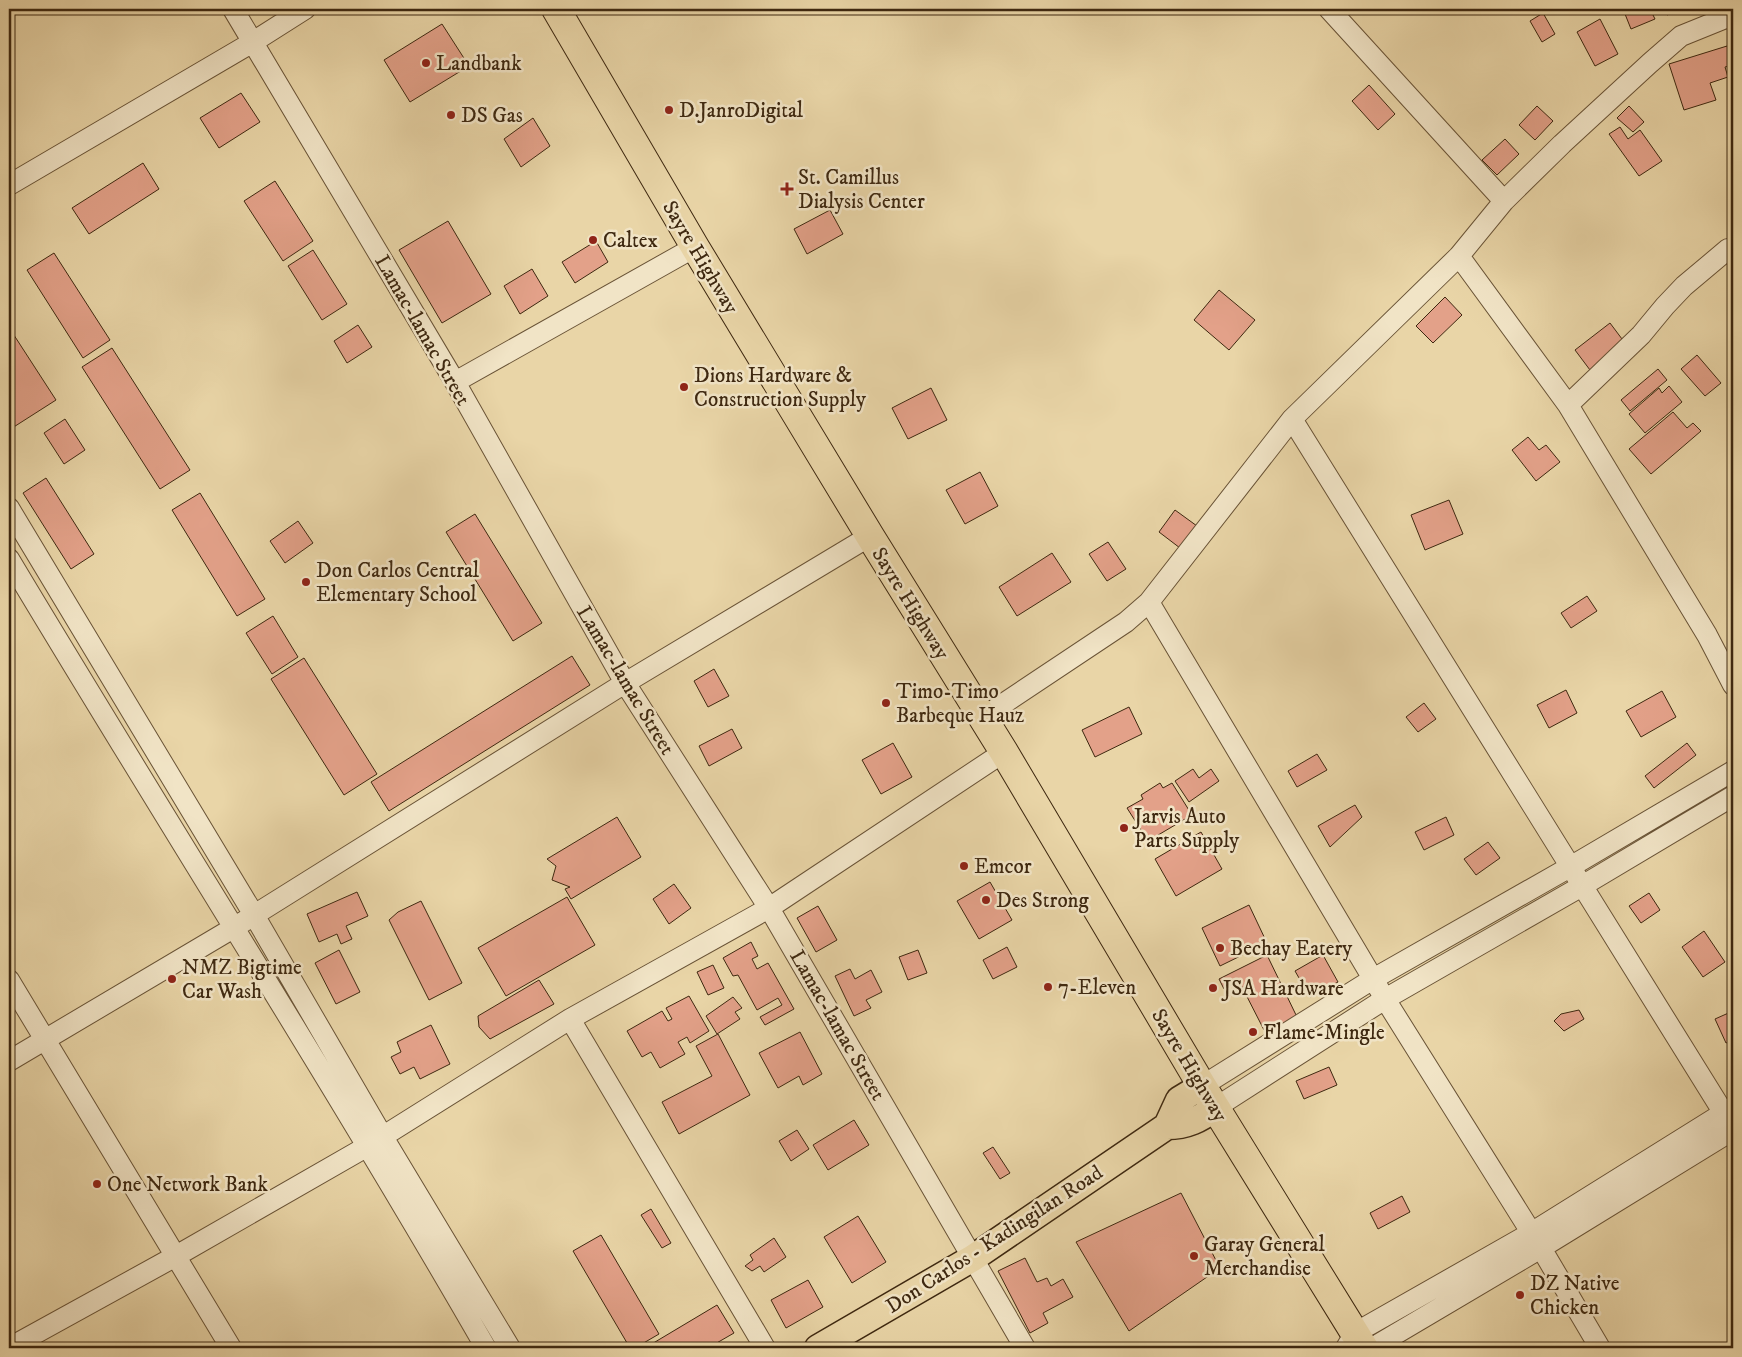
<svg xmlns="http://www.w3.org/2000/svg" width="1742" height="1357" font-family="'IM FELL DW Pica',serif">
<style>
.building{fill:#e3a189;stroke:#3e2810}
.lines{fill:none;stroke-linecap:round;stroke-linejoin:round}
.minor-casing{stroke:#695336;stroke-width:22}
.major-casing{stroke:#3e2810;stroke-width:29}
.highway-casing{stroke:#3e2810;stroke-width:30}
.minor{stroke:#f1e4c6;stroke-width:20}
.major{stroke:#e9d5a7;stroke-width:26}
.highway{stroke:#e9d5a7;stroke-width:28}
.poi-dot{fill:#8f2418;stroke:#f1e4c6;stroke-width:2}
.labels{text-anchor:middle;stroke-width:5;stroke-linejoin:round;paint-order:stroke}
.poi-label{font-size:21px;fill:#3e2810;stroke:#f1e4c6;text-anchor:start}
.street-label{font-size:21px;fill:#3e2810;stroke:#f1e4c6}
</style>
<rect width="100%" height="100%" fill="#e9d5a7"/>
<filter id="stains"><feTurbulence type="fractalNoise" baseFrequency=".004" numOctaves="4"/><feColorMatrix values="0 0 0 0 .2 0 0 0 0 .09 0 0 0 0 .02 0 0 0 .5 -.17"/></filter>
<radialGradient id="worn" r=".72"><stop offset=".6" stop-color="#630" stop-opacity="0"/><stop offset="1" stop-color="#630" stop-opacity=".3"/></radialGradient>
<path class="building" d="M 1623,9 L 1650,9 L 1655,19 L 1631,29 Z
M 1665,9 L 1681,9 L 1667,15 Z
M 1543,13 L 1555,34 L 1542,42 L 1530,21 Z
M 1600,19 L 1618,54 L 1595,66 L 1577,32 Z
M 442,24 L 469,66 L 410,102 L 384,60 Z
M 1727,46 L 1733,65 L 1725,67 L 1728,77 L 1710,83 L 1716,100 L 1684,110 L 1669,64 Z
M 1369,85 L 1395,114 L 1378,130 L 1352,101 Z
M 241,93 L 260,122 L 219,148 L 200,118 Z
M 1537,106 L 1553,121 L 1535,140 L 1519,125 Z
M 1629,106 L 1644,122 L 1633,132 L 1617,118 Z
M 533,118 L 550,146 L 521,167 L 504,139 Z
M 1620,127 L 1628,139 L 1640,130 L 1662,161 L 1639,176 L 1609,134 Z
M 1505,139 L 1519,154 L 1497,175 L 1482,160 Z
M 143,163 L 159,189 L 89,234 L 72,208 Z
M 275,181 L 313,241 L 283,261 L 244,201 Z
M 830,210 L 843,234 L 807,254 L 794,229 Z
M 448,221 L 491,294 L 442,323 L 399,250 Z
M 596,241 L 608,262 L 575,283 L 562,262 Z
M 313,250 L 347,304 L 322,320 L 288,266 Z
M 54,253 L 110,340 L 83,358 L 27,270 Z
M 532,269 L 548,296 L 520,314 L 504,286 Z
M 1219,290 L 1255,320 L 1229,350 L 1194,320 Z
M 1445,297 L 1462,315 L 1433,343 L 1416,326 Z
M 1610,323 L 1625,343 L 1590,370 L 1575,350 Z
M 358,325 L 372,347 L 347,363 L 334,341 Z
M 10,329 L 56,400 L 9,430 L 9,330 Z
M 112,348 L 190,470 L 160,489 L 82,367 Z
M 1697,355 L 1721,383 L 1705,396 L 1681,369 Z
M 1658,369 L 1667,380 L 1630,411 L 1621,400 Z
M 1669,386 L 1682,402 L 1645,433 L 1629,414 L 1659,388 L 1662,393 Z
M 931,388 L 947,420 L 908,439 L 892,408 Z
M 1673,412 L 1687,428 L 1693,423 L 1701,431 L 1651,474 L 1629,449 Z
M 65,419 L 85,450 L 64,464 L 44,433 Z
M 1528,437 L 1539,450 L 1546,445 L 1560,462 L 1536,481 L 1512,450 Z
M 980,472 L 998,506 L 965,524 L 946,490 Z
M 46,478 L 94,554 L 71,569 L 23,493 Z
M 200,493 L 265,599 L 237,616 L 172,510 Z
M 1449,500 L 1463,534 L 1425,550 L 1411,515 Z
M 1175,510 L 1197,526 L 1180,548 L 1159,532 Z
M 475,514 L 542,623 L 513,641 L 446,532 Z
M 298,521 L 313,543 L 285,563 L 270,541 Z
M 1108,542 L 1126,569 L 1107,581 L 1089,554 Z
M 1052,553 L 1071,582 L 1017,616 L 999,587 Z
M 1587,596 L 1597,611 L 1571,628 L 1561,613 Z
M 273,616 L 298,657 L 272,674 L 246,633 Z
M 572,656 L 590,685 L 389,811 L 371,782 Z
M 304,658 L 377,774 L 344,795 L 271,679 Z
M 714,669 L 729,696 L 708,707 L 694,681 Z
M 1566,690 L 1577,713 L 1549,728 L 1537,705 Z
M 1662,691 L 1676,717 L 1641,737 L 1626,711 Z
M 1424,703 L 1436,719 L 1418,732 L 1406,717 Z
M 1129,707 L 1142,734 L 1095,757 L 1082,730 Z
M 732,729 L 742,748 L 709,766 L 699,746 Z
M 893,743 L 912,777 L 881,794 L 862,760 Z
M 1687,743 L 1696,755 L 1654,788 L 1645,776 Z
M 1317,754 L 1327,770 L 1297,787 L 1288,771 Z
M 1193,769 L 1199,778 L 1211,769 L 1219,781 L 1189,802 L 1175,781 Z
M 1160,783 L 1163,788 L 1172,783 L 1192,815 L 1148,841 L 1127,808 L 1143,799 L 1141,795 Z
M 1355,805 L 1362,817 L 1330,847 L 1318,826 Z
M 617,817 L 641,857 L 571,899 L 565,889 L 570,887 L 552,880 L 556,866 L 547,859 Z
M 1446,817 L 1454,835 L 1424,850 L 1415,832 Z
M 1201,832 L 1222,869 L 1176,896 L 1155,859 Z
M 1488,842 L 1500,858 L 1476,875 L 1464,859 Z
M 990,882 L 1012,920 L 979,939 L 957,901 Z
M 674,884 L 691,908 L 669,924 L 653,899 Z
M 357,892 L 368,916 L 346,926 L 352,939 L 341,944 L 337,934 L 319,942 L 307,914 Z
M 1649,893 L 1660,910 L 1641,923 L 1629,906 Z
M 567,897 L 595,945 L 506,996 L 478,948 Z
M 421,901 L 462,983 L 429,1000 L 389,920 L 398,912 Z
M 1249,905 L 1267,943 L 1220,966 L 1202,928 Z
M 818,906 L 837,940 L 816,952 L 797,918 Z
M 1704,931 L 1725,962 L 1703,977 L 1682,947 Z
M 751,942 L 758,956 L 752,959 L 757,969 L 768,963 L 794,1009 L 765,1025 L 760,1017 L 782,1005 L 778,998 L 757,1010 L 738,975 L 733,976 L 723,958 Z
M 1007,947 L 1017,967 L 993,979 L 983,960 Z
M 339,950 L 360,992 L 336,1004 L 315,963 Z
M 918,950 L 927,973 L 908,980 L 899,957 Z
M 1267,955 L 1297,1017 L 1270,1031 L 1264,1030 L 1239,981 L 1224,989 L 1219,979 Z
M 1323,955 L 1338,982 L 1310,997 L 1295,971 Z
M 713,965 L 724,988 L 708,995 L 697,972 Z
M 850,969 L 855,979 L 871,970 L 882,992 L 866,1000 L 871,1008 L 854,1016 L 835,976 Z
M 539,980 L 554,1004 L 490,1039 L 479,1027 L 478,1016 Z
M 689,996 L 709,1031 L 690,1043 L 687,1037 L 678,1042 L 685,1054 L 660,1068 L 651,1052 L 642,1057 L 627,1031 L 662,1011 L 668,1021 L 672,1019 L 666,1008 Z
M 733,997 L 742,1008 L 735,1012 L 740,1019 L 717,1034 L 706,1016 Z
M 1579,1010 L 1584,1019 L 1564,1031 L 1554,1021 L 1561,1014 Z
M 1733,1011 L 1733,1040 L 1726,1043 L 1715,1019 Z
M 431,1025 L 450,1064 L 420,1079 L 414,1067 L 400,1074 L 391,1057 L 401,1052 L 397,1042 Z
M 800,1032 L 822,1074 L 803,1085 L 799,1076 L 778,1088 L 759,1053 Z
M 718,1034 L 750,1095 L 679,1134 L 662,1102 L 712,1076 L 696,1046 Z
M 1329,1067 L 1337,1085 L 1304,1099 L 1296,1081 Z
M 854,1120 L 869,1145 L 828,1170 L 813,1145 Z
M 797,1130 L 809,1149 L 791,1161 L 779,1141 Z
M 993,1147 L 1010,1173 L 1000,1179 L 983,1153 Z
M 1181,1193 L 1220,1268 L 1129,1331 L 1076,1242 Z
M 1402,1196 L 1410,1212 L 1378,1229 L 1370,1213 Z
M 651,1209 L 671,1243 L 662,1248 L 641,1215 Z
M 858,1216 L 886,1262 L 852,1283 L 824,1237 Z
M 601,1235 L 659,1334 L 635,1348 L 630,1348 L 573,1251 Z
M 774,1238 L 786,1257 L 764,1272 L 760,1266 L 752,1271 L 745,1266 L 753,1260 L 750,1255 Z
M 1025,1258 L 1037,1282 L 1047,1278 L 1051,1286 L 1063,1279 L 1073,1297 L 1043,1313 L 1048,1323 L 1030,1333 L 998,1271 Z
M 808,1280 L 823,1307 L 786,1328 L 771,1300 Z
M 717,1305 L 734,1333 L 708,1348 L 645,1348 Z"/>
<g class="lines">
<defs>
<path id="minor" d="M 233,9 L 455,382 L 625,683 L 769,908 L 1025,1348
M 1329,9 L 1504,201
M 9,185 L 253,42 L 305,9
M 1459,256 L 1568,405 L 1707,635 L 1733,685
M 455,382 L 695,247
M 1568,405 L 1641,335 L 1665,306 L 1684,286 L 1728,249
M 1292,419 L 1733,1128
M 9,508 L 254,915 L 383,1137 L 510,1348
M 9,559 C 167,823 333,1082 486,1348
M 1149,602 L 1385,999 L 1541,1248 L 1600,1348
M 982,718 L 1126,622 L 1149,602 L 1292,419 L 1459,256 L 1504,201 L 1562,144 L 1650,63 L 1681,36 L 1723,19 L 1733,17
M 9,980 L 231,1348
M 570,1019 L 765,1348
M 9,1061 L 235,927 L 625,683 L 870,536
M 1202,1086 L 1373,979 L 1570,867 L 1733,771
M 1215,1108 L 1385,999 L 1582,886 L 1733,796
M 9,1348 L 176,1256 L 366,1147 L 570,1019 L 769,908 L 1004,752
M 1346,1348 L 1355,1333 L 1531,1233 L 1733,1107
M 1372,1348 L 1541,1248 L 1733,1130"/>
<path id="major" d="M 1167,1126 L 1179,1100 L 1202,1086
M 1167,1126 C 1187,1126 1200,1119 1215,1108
M 818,1348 L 973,1258 L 1167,1126"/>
<path id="highway" d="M 556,9 L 695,247 L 870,536 L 1004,752 L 1202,1086 L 1364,1348"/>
</defs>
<use href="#minor" class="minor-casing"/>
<use href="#major" class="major-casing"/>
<use href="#highway" class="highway-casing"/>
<use href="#minor" class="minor"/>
<use href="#major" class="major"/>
<use href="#highway" class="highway"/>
</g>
<g class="poi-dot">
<circle cx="426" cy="63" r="5"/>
<circle cx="669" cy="110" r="5"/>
<circle cx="451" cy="115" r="5"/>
<path d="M784.5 181.5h5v5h5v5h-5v5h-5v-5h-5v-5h5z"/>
<circle cx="593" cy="240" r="5"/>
<circle cx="684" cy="387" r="5"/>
<circle cx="306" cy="582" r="5"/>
<circle cx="886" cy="703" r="5"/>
<circle cx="1124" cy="828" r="5"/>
<circle cx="964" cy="866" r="5"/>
<circle cx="986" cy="900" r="5"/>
<circle cx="1220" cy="948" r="5"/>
<circle cx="172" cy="979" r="5"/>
<circle cx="1048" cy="987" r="5"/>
<circle cx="1213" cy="988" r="5"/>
<circle cx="1253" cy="1032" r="5"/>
<circle cx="97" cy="1184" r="5"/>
<circle cx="1194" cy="1256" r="5"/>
<circle cx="1520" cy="1295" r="5"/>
</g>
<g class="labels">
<g class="poi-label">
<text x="436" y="70">Landbank</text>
<text x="679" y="117">D.JanroDigital</text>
<text x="461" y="122">DS Gas</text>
<text x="798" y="184">St. Camillus<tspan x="798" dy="24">Dialysis Center</tspan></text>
<text x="603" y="247">Caltex</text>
<text x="694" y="382">Dions Hardware &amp;<tspan x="694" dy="24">Construction Supply</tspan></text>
<text x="316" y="577">Don Carlos Central<tspan x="316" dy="24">Elementary School</tspan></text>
<text x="896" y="698">Timo-Timo<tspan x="896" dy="24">Barbeque Hauz</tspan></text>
<text x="1134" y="823">Jarvis Auto<tspan x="1134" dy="24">Parts Supply</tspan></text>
<text x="974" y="873">Emcor</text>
<text x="996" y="907">Des Strong</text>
<text x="1230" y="955">Bechay Eatery</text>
<text x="182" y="974">NMZ Bigtime<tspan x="182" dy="24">Car Wash</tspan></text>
<text x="1058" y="994">7-Eleven</text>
<text x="1223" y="995">JSA Hardware</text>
<text x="1263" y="1039">Flame-Mingle</text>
<text x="107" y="1191">One Network Bank</text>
<text x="1204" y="1251">Garay General<tspan x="1204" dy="24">Merchandise</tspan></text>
<text x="1530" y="1290">DZ Native<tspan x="1530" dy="24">Chicken</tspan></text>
</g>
<g class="street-label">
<text transform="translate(701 257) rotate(59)" y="7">Sayre Highway</text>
<text transform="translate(423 330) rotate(60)" y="7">Lamac-lamac Street</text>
<text transform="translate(911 603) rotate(58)" y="7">Sayre Highway</text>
<text transform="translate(626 680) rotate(59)" y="7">Lamac-lamac Street</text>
<text transform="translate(838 1025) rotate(60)" y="7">Lamac-lamac Street</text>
<text transform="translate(1190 1065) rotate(59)" y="7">Sayre Highway</text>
<text transform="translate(994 1239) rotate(-33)" y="7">Don Carlos - Kadingilan Road</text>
</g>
</g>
<rect width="1742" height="1357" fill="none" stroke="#e9d5a7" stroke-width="30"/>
<rect x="10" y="10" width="1722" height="1337" fill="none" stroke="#3e2810" stroke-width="2.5"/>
<rect x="15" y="15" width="1712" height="1327" fill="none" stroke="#3e2810"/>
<rect width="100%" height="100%" filter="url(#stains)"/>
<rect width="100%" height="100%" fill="url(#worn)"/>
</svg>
